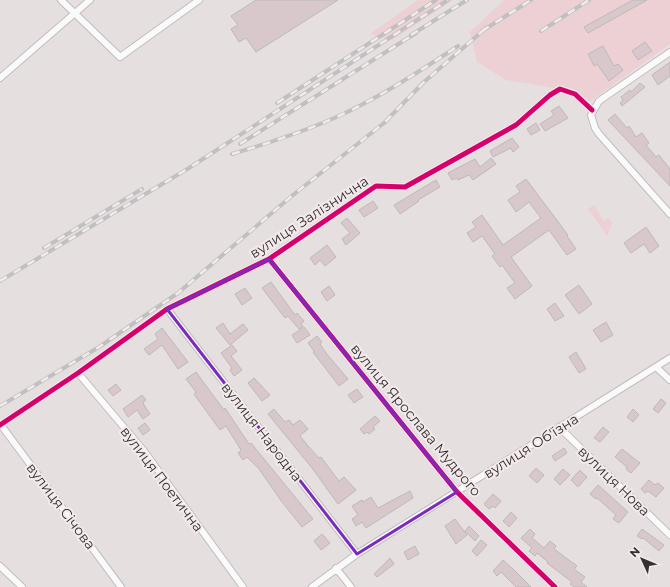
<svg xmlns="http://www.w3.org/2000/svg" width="670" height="587" font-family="Montserrat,sans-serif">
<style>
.green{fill:#ecd0d4}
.building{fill:#d8c8cb;stroke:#bdb9ba}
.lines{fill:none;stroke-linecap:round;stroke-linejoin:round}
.minor-casing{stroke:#c1bcbd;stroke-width:8}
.minor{stroke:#fbfafa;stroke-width:6}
.rail-casing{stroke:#c0c0c0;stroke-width:4}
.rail{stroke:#f4eaec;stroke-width:2.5;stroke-dasharray:8;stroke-linecap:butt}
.cycleway-casing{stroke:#f4eaec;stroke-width:8}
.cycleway{stroke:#d6006c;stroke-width:5}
.marked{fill:none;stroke:#7b2cbf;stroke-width:3;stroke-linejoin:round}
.labels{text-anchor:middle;stroke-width:4;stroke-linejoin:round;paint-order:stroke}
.street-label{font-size:14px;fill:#353132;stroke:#f4eaec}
</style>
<rect width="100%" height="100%" fill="#e5dfe0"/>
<path class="green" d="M 418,0 L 453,0 L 392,40 L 370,34 Z
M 504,0 L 670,0 L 670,44 L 586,104 L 560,89 L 506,80 L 477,62 L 470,32 Z
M 594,205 L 604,221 L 608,218 L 612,223 L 607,236 L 588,209 Z"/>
<path class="building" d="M 256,0 L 338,0 L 256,52 L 246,38 L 239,42 L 231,29 L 238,25 L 231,16 Z
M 633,0 L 647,0 L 588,33 L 584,27 Z
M 645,42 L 652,51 L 638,60 L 632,51 Z
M 603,46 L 614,66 L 618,64 L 623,70 L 609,81 L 597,64 L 594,66 L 588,54 Z
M 670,62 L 670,76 L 658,85 L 652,75 Z
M 640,83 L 645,87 L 622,106 L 620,103 L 623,100 L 621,97 L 630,90 L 631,92 Z
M 559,106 L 568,118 L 545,131 L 540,124 L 554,115 L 551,111 Z
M 615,114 L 627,128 L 629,126 L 636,137 L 642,133 L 649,143 L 646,145 L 656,157 L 659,155 L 670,169 L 670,186 L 608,120 Z
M 536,123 L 540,130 L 531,135 L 527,129 Z
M 512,138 L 519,147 L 513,152 L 511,148 L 493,157 L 490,151 Z
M 491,158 L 496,164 L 473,180 L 469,175 L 458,180 L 457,178 L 452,180 L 448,173 L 475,159 L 480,167 Z
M 526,179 L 568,235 L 567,236 L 576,249 L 567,255 L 549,230 L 511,257 L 532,286 L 515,299 L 507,288 L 515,283 L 502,265 L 500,267 L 492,256 L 495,254 L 482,236 L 473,242 L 467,233 L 476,227 L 472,222 L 482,215 L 503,245 L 541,218 L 529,202 L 516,212 L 508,200 L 520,192 L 516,186 Z
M 436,180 L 440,187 L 418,200 L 419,201 L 400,214 L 394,205 Z
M 373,201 L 378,208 L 364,217 L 359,210 Z
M 347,218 L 360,233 L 346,245 L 342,239 L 350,233 L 341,223 Z
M 646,227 L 659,246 L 650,253 L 644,244 L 631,253 L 624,243 Z
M 327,245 L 336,257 L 325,266 L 320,260 L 315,265 L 310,258 Z
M 271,282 L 295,315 L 297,313 L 304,321 L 301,324 L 303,326 L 299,329 L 288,316 L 285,318 L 262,288 Z
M 579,285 L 592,304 L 579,314 L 565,295 Z
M 329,286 L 335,295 L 327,301 L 321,292 Z
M 245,288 L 252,298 L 242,305 L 235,294 Z
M 555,303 L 564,316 L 555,321 L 547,309 Z
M 606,322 L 613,335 L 601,342 L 593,330 Z
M 223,323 L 230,334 L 243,324 L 248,330 L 230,345 L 216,328 Z
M 304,327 L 310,335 L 297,343 L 292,335 Z
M 162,328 L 188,362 L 178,369 L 162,345 L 149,355 L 144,349 L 158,339 L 155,334 Z
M 317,336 L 322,342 L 320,344 L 326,353 L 348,379 L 339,386 L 313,352 L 314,351 L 308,343 Z
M 232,345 L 237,351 L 231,356 L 242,370 L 234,376 L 230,370 L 232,368 L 221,353 Z
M 576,352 L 586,369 L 579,373 L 569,357 Z
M 196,372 L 224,410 L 225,408 L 249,444 L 251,443 L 313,519 L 302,527 L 282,502 L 259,469 L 247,457 L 243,460 L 238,453 L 241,450 L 226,426 L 220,430 L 194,394 L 196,392 L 186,379 Z
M 254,378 L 270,395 L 262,401 L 248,383 Z
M 116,384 L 121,390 L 113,396 L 108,390 Z
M 357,389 L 363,397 L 354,403 L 348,395 Z
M 142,395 L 146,400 L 143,402 L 144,405 L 150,414 L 143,419 L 137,410 L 128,417 L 123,409 Z
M 661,399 L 666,403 L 658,413 L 653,409 Z
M 274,409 L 285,422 L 289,420 L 293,425 L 300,420 L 308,429 L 300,436 L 308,446 L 319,458 L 321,457 L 339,481 L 344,477 L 356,490 L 338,504 L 312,468 L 268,414 Z
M 633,409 L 639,415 L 633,422 L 627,417 Z
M 375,416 L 380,421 L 373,427 L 375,429 L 369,434 L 367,432 L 364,434 L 360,429 Z
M 145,423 L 150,430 L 143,435 L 138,428 Z
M 603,427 L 609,432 L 600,442 L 594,438 Z
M 564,448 L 567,453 L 555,461 L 552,456 Z
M 622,449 L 640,463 L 631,473 L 626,469 L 627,467 L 615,457 Z
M 536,468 L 544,475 L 537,483 L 529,476 Z
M 563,469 L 570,475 L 560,485 L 554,479 Z
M 580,470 L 587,477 L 578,487 L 571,480 Z
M 649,480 L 655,485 L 658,483 L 664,488 L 656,497 L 648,491 L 645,493 L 641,489 Z
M 598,485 L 628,512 L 619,523 L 613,519 L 616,515 L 597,498 L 596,499 L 590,494 Z
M 410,491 L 413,498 L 366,528 L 362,522 L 356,526 L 352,519 L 358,515 L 352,506 L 362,500 L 363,502 L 371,497 L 378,508 Z
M 493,494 L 501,501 L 495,508 L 493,506 L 489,509 L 484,504 Z
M 511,512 L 517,518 L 509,527 L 503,521 Z
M 455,519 L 467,535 L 456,544 L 445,526 Z
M 469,526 L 479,536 L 475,541 L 465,531 Z
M 530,529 L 535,534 L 532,538 L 544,548 L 550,541 L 556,546 L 554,549 L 577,566 L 574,569 L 585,577 L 581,582 L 587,587 L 574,587 L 570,584 L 572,582 L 547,563 L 548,562 L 537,553 L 535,556 L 529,551 L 532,548 L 521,538 Z
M 642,529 L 664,545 L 659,551 L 643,538 L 642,539 L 637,536 Z
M 322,534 L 330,543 L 321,550 L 314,541 Z
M 481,540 L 487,545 L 477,556 L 472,551 Z
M 415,546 L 419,554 L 408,560 L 404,552 Z
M 390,558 L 394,564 L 377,577 L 374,574 Z
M 503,560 L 512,568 L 531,587 L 516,587 L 501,572 L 497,576 L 493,571 Z"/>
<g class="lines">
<defs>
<path id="minor" d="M 61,0 L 120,57 L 199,0
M 670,52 L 599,101 L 591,115 L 595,128 L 599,134 L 670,214
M 0,78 L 90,0
M 269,259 L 457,492 L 555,587
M 167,309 L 357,554
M 656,367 L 670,380
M 78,373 L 144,451 L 243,587
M 0,425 L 78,373 L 167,309 L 269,259 L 376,186 L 405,187 L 516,125 L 550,95 L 560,89 L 575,94 L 592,110
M 1,425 L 121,587
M 559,427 L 670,535
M 0,566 L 22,587
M 336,568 L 351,587
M 312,587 L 357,554 L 670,358"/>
</defs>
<use href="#minor" class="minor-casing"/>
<use href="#minor" class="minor"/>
<defs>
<path id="rail" d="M 482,31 L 531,0
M 541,31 L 589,0
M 411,35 L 467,0
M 277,103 L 436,0
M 240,144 L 416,33
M 232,154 C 269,143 306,131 341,115 C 382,96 420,71 458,46
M 44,248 L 142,189
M 0,281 L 189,168 L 448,0
M 0,406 L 99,347 L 178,293 L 293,195 L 384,123 L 424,82 L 486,28"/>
</defs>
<use href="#rail" class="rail-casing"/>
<use href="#rail" class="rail"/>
<defs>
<path id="cycleway" d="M 269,259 L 457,492 L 555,587
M 0,425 L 78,373 L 167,309 L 269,259 L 376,186 L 405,187 L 516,125 L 550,95 L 560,89 L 575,94 L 592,110"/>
</defs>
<use href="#cycleway" class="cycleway-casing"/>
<use href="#cycleway" class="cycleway"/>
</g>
<path class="marked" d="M 269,259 L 457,492 L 357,554 L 167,309 Z"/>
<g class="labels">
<g class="street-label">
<text transform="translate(309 217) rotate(-33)" y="5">вулиця Залізнична</text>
<text transform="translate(416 420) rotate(50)" y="5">вулиця Ярослава Мудрого</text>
<text transform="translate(262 432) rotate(52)" y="5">вулиця Народна</text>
<text transform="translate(531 446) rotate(-32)" y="5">вулиця Об'їзна</text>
<text transform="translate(162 479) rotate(53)" y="5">вулиця Поетична</text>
<text transform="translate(614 481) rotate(44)" y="5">вулиця Нова</text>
<text transform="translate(61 506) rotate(53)" y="5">вулиця Січова</text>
</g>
</g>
<g transform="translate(642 559) rotate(314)" stroke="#f4eaec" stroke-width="3" paint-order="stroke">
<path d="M0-3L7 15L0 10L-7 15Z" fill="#353132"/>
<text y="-6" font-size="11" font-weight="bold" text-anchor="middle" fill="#353132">N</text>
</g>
</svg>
